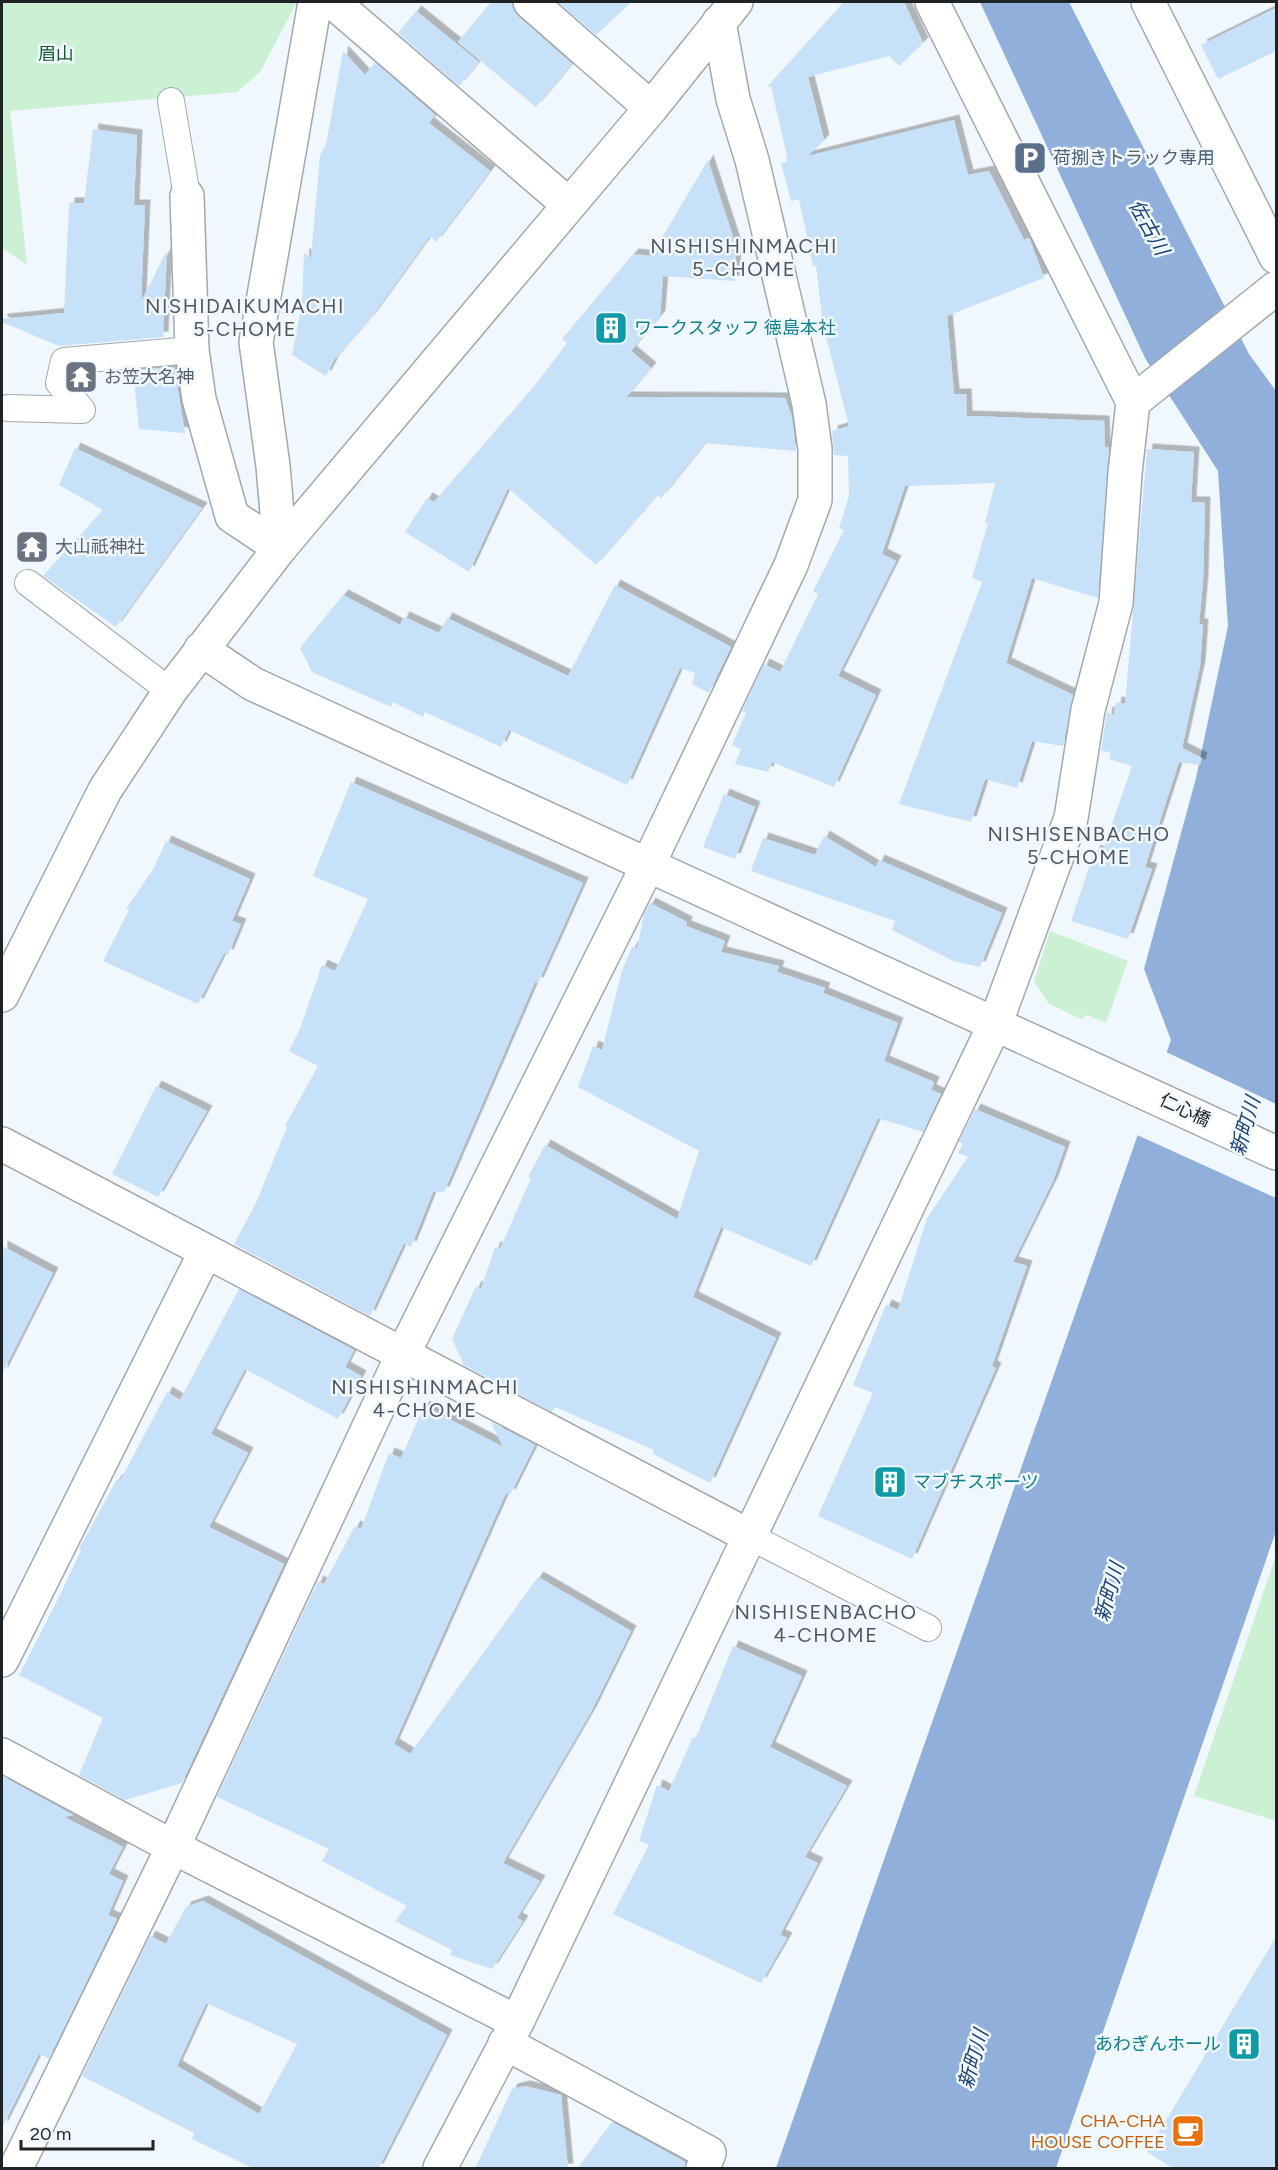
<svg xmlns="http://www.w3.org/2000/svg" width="1278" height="2170" font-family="Figtree,'Noto Sans JP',sans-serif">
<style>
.green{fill:#ccf0d3}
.water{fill:#90afdb}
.pier{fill:#f0f7fd}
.building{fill:#c7e1f9;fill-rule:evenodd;filter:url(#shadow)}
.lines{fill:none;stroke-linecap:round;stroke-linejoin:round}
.service-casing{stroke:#a2a8ae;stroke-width:28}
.minor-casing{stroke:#a2a8ae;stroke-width:36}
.tertiary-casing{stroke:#a2a8ae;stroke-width:36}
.service{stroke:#fff;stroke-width:26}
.minor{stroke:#fff;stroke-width:33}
.tertiary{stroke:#fff;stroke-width:33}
.labels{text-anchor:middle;stroke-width:5;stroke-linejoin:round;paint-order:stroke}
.park-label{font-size:18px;fill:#145d2f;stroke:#f0f7fd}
.service-label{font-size:18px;fill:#4e5e75;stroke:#f0f7fd;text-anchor:start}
.culture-label{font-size:18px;fill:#0d838f;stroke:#f0f7fd;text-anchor:start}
.worship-label{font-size:18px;fill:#5b616d;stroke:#f0f7fd;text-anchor:start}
.street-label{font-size:18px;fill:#202325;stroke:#f0f7fd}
.food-label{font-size:18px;fill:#c56008;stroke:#f0f7fd;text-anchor:end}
.water-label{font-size:20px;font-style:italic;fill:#1a4076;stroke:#f0f7fd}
.neighbourhood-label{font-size:20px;letter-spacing:1.5px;fill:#51565b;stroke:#f0f7fd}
</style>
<defs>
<filter id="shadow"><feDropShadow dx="5.5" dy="-5.5" stdDeviation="0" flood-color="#0004"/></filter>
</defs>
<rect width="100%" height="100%" fill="#f0f7fd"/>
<path class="green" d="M 2,2 L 297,2 L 260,72 L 237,92 L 10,111 L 27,265 L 2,248 Z
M 1050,931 L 1128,961 L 1106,1023 L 1087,1015 L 1081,1019 L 1049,1004 L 1034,982 Z
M 1276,1555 L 1276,1820 L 1274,1820 L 1194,1796 Z"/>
<path class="water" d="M 980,2 L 1069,2 L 1249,354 L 1276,391 L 1276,1531 L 1056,2168 L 776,2168 L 1171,1040 L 1144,969 L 1196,778 L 1228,626 L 1218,471 L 1145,358 Z"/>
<path class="pier" d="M 1164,1051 L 1276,1104 L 1276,1198 L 1135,1134 Z"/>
<path class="building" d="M 491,2 L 512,2 L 518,16 L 572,64 L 536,107 L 458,42 Z
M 558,2 L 631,2 L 596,35 Z
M 844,2 L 904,2 L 923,43 L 899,66 L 889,56 L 808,77 L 824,140 L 808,156 L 954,120 L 968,175 L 989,171 L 1024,240 L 1029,238 L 1044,278 L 947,316 L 954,394 L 966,394 L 967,416 L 1104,421 L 1105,447 L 1109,447 L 1098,598 L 1032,578 L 1006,663 L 1073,695 L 1063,746 L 1032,741 L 1017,788 L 985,779 L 971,822 L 899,804 L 982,582 L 972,578 L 988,523 L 985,523 L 995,483 L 905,486 L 882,554 L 896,561 L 838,676 L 876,695 L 834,787 L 772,762 L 768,772 L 735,764 L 741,749 L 732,745 L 746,713 L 742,711 L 764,664 L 780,672 L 818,594 L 813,591 L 844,530 L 839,528 L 849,496 L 848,456 L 834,455 L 832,431 L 849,426 L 823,325 L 816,266 L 813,266 L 799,199 L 791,201 L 781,163 L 788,161 L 771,86 L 767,87 Z
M 1276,8 L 1276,51 L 1218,79 L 1201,45 Z
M 416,11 L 479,62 L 459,86 L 398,33 Z
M 343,51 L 365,75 L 375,62 L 435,115 L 429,123 L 490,171 L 436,242 L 430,236 L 372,316 L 334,360 L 326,376 L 292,355 L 302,303 L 304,253 L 311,258 L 320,155 L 326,145 Z
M 93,129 L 137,135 L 134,205 L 145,205 L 141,302 L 167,250 L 163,337 L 59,346 L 2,322 L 2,319 L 64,313 L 69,203 L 84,203 Z
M 708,160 L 736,246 L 735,281 L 663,276 L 660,316 L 631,351 L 651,368 L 626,397 L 785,398 L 792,417 L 796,451 L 705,443 L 661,498 L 657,495 L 596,565 L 508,488 L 469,572 L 405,532 L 427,498 L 434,502 L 536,384 L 567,343 L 562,339 L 633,254 L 651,256 Z
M 174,367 L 185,433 L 139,429 L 133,370 Z
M 75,448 L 202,508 L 116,627 L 43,576 L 103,510 L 59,485 Z
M 1147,449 L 1194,452 L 1191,502 L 1205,502 L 1203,581 L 1199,624 L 1203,624 L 1200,666 L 1182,748 L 1202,758 L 1200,765 L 1179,762 L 1145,867 L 1152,869 L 1128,939 L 1071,921 L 1095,850 L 1102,853 L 1132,766 L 1109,759 L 1111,752 L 1101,751 L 1107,712 L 1114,715 L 1116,702 L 1125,704 Z
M 615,585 L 731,647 L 709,693 L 692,684 L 695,673 L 680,668 L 627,785 L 509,730 L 501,747 L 425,712 L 423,717 L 393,702 L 391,707 L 312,672 L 300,648 L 343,595 L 400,625 L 404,617 L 439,633 L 447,618 L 568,676 Z
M 351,782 L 583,883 L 538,983 L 535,982 L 444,1192 L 433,1192 L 411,1247 L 404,1243 L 370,1316 L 234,1244 L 256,1203 L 287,1127 L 285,1126 L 318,1066 L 289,1051 L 300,1029 L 322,965 L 335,971 L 368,899 L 313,876 Z
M 724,794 L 755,807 L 735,859 L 703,847 Z
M 824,836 L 876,867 L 879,860 L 1002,913 L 980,967 L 953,961 L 892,930 L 895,921 L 751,871 L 763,838 L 815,855 Z
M 166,841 L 250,879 L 232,921 L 241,924 L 228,955 L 224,953 L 198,1004 L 103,961 L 129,910 L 126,909 L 154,868 Z
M 650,903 L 687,922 L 686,926 L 725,941 L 721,952 L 779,966 L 777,972 L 825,988 L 823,993 L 898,1023 L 884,1061 L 934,1082 L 931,1090 L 941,1094 L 923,1132 L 878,1118 L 811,1266 L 721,1227 L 693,1297 L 776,1338 L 710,1483 L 653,1454 L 654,1450 L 555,1407 L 552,1412 L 464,1365 L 452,1339 L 476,1286 L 481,1289 L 495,1247 L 500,1249 L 531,1178 L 528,1177 L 545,1145 L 677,1219 L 699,1151 L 578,1087 L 593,1046 L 602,1050 L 622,971 L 632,947 L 637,949 L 644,914 Z
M 156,1086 L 207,1111 L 158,1197 L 112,1174 Z
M 975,1109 L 1065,1147 L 1053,1181 L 1013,1262 L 1027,1266 L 992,1366 L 996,1368 L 912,1559 L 818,1516 L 873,1393 L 853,1385 L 886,1305 L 898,1310 L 927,1218 L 968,1157 L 958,1153 L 963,1144 L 959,1142 Z
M 2,1246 L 53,1273 L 2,1374 Z
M 239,1289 L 354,1350 L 345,1367 L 361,1376 L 338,1419 L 245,1369 L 211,1434 L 248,1453 L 209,1527 L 284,1564 L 182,1783 L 125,1800 L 79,1775 L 103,1718 L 19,1675 L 60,1595 L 81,1550 L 79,1549 L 117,1479 L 120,1481 L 167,1392 L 180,1400 Z
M 424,1406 L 503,1447 L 491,1422 L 535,1445 L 510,1495 L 506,1493 L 394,1744 L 410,1754 L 538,1577 L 631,1631 L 591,1712 L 503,1863 L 540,1881 L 517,1918 L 523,1921 L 492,1969 L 450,1955 L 452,1950 L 395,1921 L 407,1906 L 322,1861 L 329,1849 L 217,1797 L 318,1581 L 324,1584 L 355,1526 L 361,1529 L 389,1453 L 401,1458 Z
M 733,1646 L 802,1676 L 770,1747 L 847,1786 L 805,1857 L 818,1863 L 780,1935 L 787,1938 L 761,1983 L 613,1914 L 649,1845 L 639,1841 L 657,1785 L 669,1791 L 693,1737 L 696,1738 Z
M 2,1776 L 73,1815 L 64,1817 L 123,1847 L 109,1874 L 123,1881 L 108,1915 L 117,1919 L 49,2059 L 39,2054 L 2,2128 Z
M 203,1901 L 447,2035 L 378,2169 L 255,2169 L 192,2139 L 194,2133 L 82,2076 L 150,1936 L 166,1944 L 186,1907 ZM 206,2003 L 297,2044 L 259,2114 L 177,2066 Z
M 1276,1937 L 1276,2169 L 1174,2169 L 1147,2152 Z
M 525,2086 L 561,2095 L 568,2169 L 475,2169 L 512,2089 Z
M 612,2122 L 685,2162 L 685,2169 L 577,2169 Z"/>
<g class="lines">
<defs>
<path id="service" d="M 171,101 L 187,196
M 8,408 L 82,410 L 59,383 L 64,361 L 192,350
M 28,583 L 170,691
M 749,1536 L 928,1628"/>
<path id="minor" d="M 333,2 L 569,205
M 530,2 L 651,108
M 187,196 L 192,350 L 199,399 L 232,516 L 280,548
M 1133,402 L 1276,288
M 280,548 L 273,466 L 256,342 L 315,2
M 2,1144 L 749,1536
M 2,1660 L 206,1251
M 2,1755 L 173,1847 L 517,2022
M 505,2043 L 709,2153 L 703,2168
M 440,2168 L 517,2022 L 996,1022 L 1071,818 L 1088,710 L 1116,603 L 1125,473 L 1133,402 L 932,2"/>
<path id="tertiary" d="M 1148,2 L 1276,257
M 201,649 L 253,684 L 1276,1153
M 2,995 L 105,790 L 170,691 L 280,548 L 651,108 L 736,2
M 16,2168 L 173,1847 L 402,1356 L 648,865 L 791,565 L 815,500 L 815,449 L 809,404 L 752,160 L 733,99 L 719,22"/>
</defs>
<use href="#service" class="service-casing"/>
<use href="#minor" class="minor-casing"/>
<use href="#tertiary" class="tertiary-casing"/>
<use href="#service" class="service"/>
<use href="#minor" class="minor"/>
<use href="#tertiary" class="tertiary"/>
</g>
<defs>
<symbol id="parking-square" viewBox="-11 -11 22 22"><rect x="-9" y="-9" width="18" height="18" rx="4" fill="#5c6f8a" stroke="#f0f7fd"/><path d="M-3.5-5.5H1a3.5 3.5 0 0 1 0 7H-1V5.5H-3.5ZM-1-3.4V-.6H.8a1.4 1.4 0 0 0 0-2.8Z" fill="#fff"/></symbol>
<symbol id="building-square" viewBox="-11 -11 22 22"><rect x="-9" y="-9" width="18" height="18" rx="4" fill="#0f9aa8" stroke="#f0f7fd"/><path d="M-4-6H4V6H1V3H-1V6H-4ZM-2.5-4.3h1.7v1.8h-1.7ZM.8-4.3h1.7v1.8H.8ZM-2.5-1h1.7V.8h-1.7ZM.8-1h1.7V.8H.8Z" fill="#fff"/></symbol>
<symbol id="temple-square" viewBox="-11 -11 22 22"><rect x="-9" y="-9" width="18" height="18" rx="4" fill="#6b7280" stroke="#f0f7fd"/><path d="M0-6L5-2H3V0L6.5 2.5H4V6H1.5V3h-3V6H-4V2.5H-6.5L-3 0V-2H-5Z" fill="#fff"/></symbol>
<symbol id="cafe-square" viewBox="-11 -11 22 22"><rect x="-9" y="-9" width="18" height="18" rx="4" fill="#e8710a" stroke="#f0f7fd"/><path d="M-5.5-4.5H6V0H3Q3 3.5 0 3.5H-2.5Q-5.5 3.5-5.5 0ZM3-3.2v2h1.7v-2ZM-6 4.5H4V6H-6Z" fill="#fff"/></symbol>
</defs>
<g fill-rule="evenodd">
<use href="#parking-square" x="1011" y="139" width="38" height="38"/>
<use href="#building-square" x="592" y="309" width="38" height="38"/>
<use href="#temple-square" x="62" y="358" width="38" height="38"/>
<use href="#temple-square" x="13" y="528" width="38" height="38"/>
<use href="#building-square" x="871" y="1463" width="38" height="38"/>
<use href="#building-square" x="1225" y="2025" width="38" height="38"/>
<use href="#cafe-square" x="1169" y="2112" width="38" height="38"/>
</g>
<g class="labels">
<g class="park-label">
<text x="56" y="60">眉山</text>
</g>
<g class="service-label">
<text x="1053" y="164">荷捌きトラック専用</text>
</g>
<g class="culture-label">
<text x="634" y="334">ワークスタッフ 徳島本社</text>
<text x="913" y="1488">マブチスポーツ</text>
<text x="1221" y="2050" text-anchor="end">あわぎんホール</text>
</g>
<g class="worship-label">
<text x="104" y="383">お笠大名神</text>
<text x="55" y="553">大山祇神社</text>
</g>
<g class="street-label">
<text transform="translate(1185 1110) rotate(25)" y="6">仁心橋</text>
</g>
<g class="food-label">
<text x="1165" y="2127">CHA-CHA<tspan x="1165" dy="21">HOUSE COFFEE</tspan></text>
</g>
<g class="water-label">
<text transform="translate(1149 227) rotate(61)" y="7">佐古川</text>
<text transform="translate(1245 1126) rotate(-74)" y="7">新町川</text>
<text transform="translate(1109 1592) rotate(-74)" y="7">新町川</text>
<text transform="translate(973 2059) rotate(-74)" y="7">新町川</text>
</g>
<g class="neighbourhood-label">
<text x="744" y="253">NISHISHINMACHI<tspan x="744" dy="23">5-CHOME</tspan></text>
<text x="245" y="313">NISHIDAIKUMACHI<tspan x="245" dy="23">5-CHOME</tspan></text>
<text x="1079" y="841">NISHISENBACHO<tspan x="1079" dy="23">5-CHOME</tspan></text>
<text x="425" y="1394">NISHISHINMACHI<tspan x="425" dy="23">4-CHOME</tspan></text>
<text x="826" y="1619">NISHISENBACHO<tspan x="826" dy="23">4-CHOME</tspan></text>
</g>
</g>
<rect width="1278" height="2170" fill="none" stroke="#202325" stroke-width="6"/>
<path d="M21 2140v9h132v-9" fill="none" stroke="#202325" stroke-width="3"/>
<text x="30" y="2140" font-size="18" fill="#202325" stroke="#f0f7fd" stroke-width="4.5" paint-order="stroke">20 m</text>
</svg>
